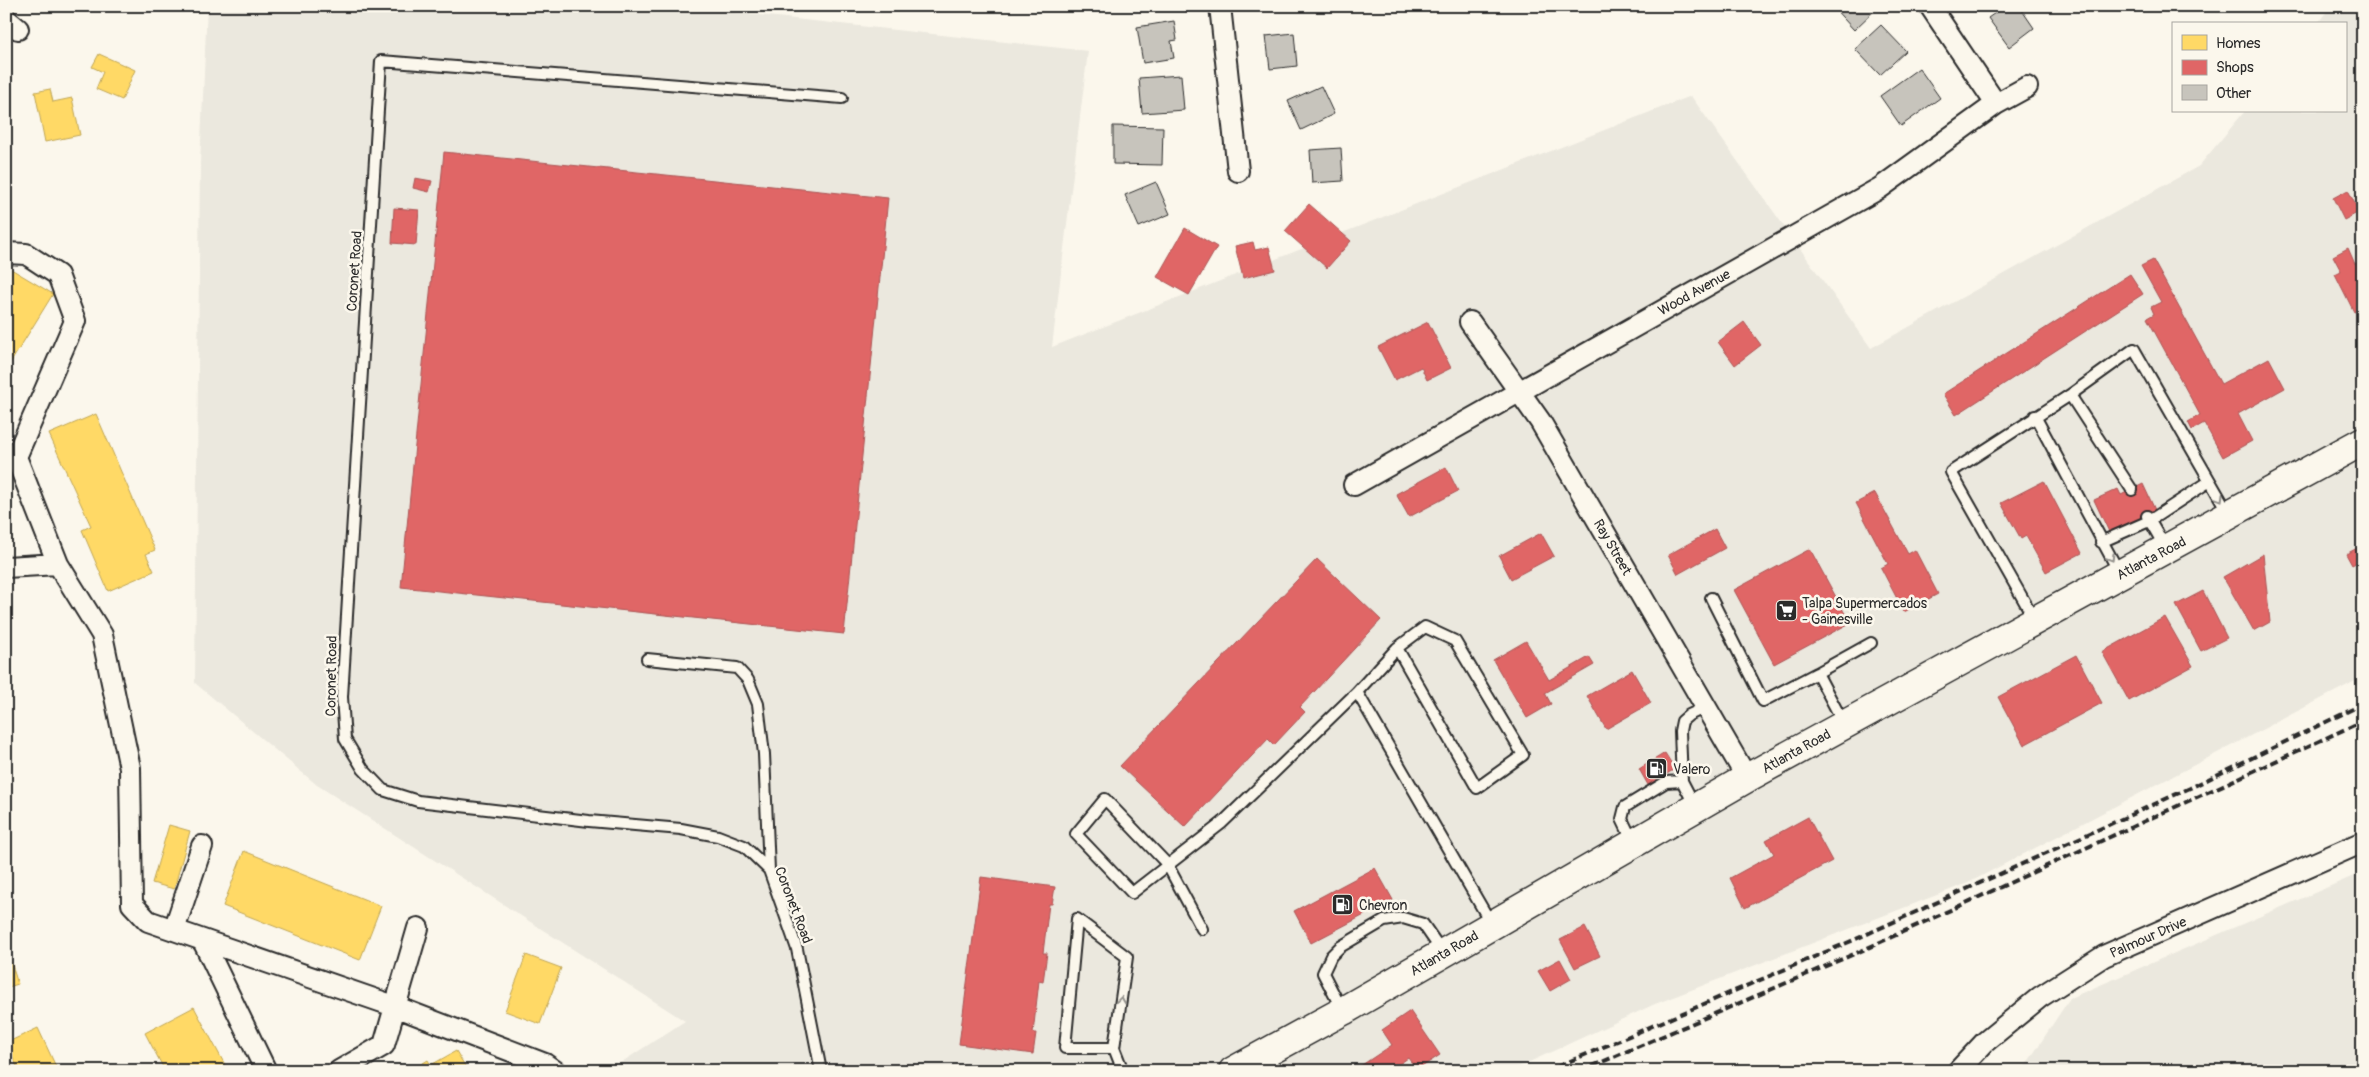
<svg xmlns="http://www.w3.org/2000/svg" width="2369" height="1077" font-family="Pangolin,sans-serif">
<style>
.built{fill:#ebe8de}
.homes{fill:#ffd966;stroke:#bfa554}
.shops{fill:#e06666;stroke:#aa5454}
.building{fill:#c7c4bc;stroke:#2b2b2b}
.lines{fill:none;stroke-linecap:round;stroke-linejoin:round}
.lane-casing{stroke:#2b2b2b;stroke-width:14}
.street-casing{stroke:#2b2b2b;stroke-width:24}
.secondary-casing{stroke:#2b2b2b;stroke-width:31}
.lane{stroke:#fbf7ec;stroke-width:10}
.street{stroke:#fbf7ec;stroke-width:20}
.secondary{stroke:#fbf7ec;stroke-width:28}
.rail{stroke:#2b2b2b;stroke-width:4;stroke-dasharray:8 4;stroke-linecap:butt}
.oneway{stroke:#93918c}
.labels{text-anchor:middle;stroke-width:5;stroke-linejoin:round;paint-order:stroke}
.street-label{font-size:14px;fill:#2b2b2b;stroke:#fbf7ec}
.poi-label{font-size:14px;fill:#2b2b2b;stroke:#fbf7ec;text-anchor:start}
</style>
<rect width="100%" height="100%" fill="#fbf7ec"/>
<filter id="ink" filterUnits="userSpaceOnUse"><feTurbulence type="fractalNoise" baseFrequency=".02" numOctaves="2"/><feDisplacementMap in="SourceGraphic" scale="10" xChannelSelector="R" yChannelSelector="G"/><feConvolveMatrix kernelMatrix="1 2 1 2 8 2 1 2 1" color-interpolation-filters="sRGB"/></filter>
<g filter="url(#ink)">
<path class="built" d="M 207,6 L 677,6 L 1088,51 L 1052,347 L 1691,96 L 1871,348 L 2199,166 L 2245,111 L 2345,111 L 2345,24 L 2317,24 L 2331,6 L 2363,6 L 2363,677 L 1968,883 L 1655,1004 L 1510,1071 L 608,1071 L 685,1021 L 317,785 L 195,683 L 200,164 Z
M 2363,872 L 2363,1071 L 2022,1071 L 2070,998 Z"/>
<path class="homes" d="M 99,54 L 135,70 L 122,100 L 96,89 L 103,72 L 92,67 Z
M 50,89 L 53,102 L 72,98 L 80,135 L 45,142 L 35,92 Z
M 6,266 L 53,294 L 6,370 Z
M 96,414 L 155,550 L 146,554 L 154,571 L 108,591 L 82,530 L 91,526 L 49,434 Z
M 169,825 L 190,831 L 174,889 L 152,883 Z
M 244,851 L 381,906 L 360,960 L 223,906 Z
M 7,950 L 18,984 L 6,988 L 6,951 Z
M 526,955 L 561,968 L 540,1024 L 505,1011 Z
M 194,1007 L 225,1065 L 219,1069 L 220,1071 L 165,1071 L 145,1033 Z
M 38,1028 L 58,1071 L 19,1071 L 6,1043 Z
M 456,1051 L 468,1071 L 410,1071 L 428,1060 L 431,1065 Z"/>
<path class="shops" d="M 444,152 L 888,198 L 844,634 L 401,587 Z
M 415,178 L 432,181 L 429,192 L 413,188 Z
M 2348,190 L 2359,212 L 2344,220 L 2333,198 Z
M 1309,204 L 1351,241 L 1327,268 L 1285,231 Z
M 394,208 L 419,210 L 416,245 L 392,243 Z
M 1185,228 L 1217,247 L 1189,295 L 1157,277 Z
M 1253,242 L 1255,250 L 1269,247 L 1275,270 L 1243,278 L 1235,246 Z
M 2348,248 L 2355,264 L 2360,261 L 2363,265 L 2363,308 L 2354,312 L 2335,274 L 2341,271 L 2333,256 Z
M 2153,260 L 2221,384 L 2269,358 L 2285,388 L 2238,414 L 2252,441 L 2223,457 L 2204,423 L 2192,430 L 2188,422 L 2200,415 L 2147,318 L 2154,314 L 2151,307 L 2161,302 L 2141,266 Z
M 2130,274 L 2143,294 L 1956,415 L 1943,394 Z
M 1428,322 L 1451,368 L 1427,380 L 1421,367 L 1395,380 L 1378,347 Z
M 1744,322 L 1761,345 L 1735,365 L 1718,342 Z
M 1446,467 L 1458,491 L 1409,517 L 1396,494 Z
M 2044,481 L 2082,553 L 2046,572 L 2026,536 L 2021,539 L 2001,503 Z
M 2143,484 L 2156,512 L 2110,534 L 2094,500 L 2118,489 L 2121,495 Z
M 1875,493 L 1908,554 L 1915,550 L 1938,594 L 1904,612 L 1881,568 L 1888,564 L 1856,503 Z
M 1715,529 L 1725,548 L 1678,574 L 1668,555 Z
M 1541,533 L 1554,556 L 1511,579 L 1499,556 Z
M 2363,545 L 2363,559 L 2352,565 L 2346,554 Z
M 1810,549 L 1850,623 L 1774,664 L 1734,590 Z
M 2263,554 L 2270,622 L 2254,631 L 2223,577 Z
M 1317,559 L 1381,620 L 1300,707 L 1305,712 L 1274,745 L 1268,739 L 1185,827 L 1120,766 Z
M 2203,591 L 2227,638 L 2201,651 L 2176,605 Z
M 2165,617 L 2193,666 L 2129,701 L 2102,652 Z
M 1526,641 L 1549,680 L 1589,657 L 1594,665 L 1545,693 L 1551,704 L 1527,718 L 1493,660 Z
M 2076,655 L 2102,703 L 2024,745 L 1998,697 Z
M 1632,670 L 1651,703 L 1606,729 L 1587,696 Z
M 1665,753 L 1675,769 L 1648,785 L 1639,769 Z
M 1808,817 L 1832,861 L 1745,908 L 1730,878 L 1774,854 L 1766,840 Z
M 1375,868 L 1393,900 L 1311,943 L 1294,911 Z
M 981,877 L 1055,887 L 1052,904 L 1049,904 L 1043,953 L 1047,953 L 1043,982 L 1039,981 L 1033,1033 L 1036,1033 L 1033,1054 L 959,1044 Z
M 1585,927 L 1600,956 L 1575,968 L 1560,940 Z
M 1560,959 L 1571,979 L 1550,991 L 1538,971 Z
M 1410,1011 L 1440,1055 L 1417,1070 L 1408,1058 L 1389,1071 L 1353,1071 L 1392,1045 L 1382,1030 Z"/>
<path class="building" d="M 1832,6 L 1875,6 L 1877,8 L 1854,30 Z
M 2005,6 L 2019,6 L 2034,28 L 2009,47 L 1988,18 Z
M 1174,21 L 1177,40 L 1171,41 L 1174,58 L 1143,63 L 1137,27 Z
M 1881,25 L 1906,51 L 1880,75 L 1855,49 Z
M 1294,33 L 1297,66 L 1270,69 L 1266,36 Z
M 1919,68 L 1940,98 L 1901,126 L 1880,96 Z
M 1181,75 L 1184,110 L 1142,113 L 1139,78 Z
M 1321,86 L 1334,114 L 1301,130 L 1288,101 Z
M 1113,126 L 1163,127 L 1162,165 L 1113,164 Z
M 1341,148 L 1343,181 L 1312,183 L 1310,150 Z
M 1156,182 L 1170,214 L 1139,227 L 1125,195 Z"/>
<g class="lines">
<defs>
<path id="lane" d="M 2070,395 L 2132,490
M 2035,416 L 2120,574
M 2147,516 L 2166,549
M 2101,542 L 2149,521 L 2210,481
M 1711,598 L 1763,701 L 1817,673 L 1844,724
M 2035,620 L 1951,472 L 2070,395 L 2134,349 L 2229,514
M 647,659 L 737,668 L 748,680 L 758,704 L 764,754 L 769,870
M 1817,673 L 1871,643
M 1357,692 L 1397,648 L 1425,627 L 1455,641 L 1523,755 L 1477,788 L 1397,648
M 1695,806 L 1682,781 L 1680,731 L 1682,721 L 1689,715 L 1706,707
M 1633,842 L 1622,819 L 1625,807 L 1666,782 L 1682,781
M 1077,919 L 1127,957 L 1114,1048 L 1123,1071
M 1077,919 L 1065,1048 L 1114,1048
M 1202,929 L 1167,864 L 1105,799 L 1076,834 L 1132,893 L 1222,823 L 1357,692 L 1492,925
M 1342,1010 L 1323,973 L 1331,956 L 1340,947 L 1384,921 L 1403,918 L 1423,924 L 1443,953
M 821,1071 L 797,949 L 783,909 L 769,870 L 744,846 L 718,836 L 681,829 L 589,821 L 418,801 L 383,790 L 363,769 L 345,739 L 342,697 L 381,61 L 842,98"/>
<path id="street" d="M 1220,6 L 1238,171
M 1930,6 L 1996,104
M 6,19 L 18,29
M 6,253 L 26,254 L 58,275 L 75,321 L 16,457 L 58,564 L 102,635 L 130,768 L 132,904 L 148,921 L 394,1006 L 545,1064 L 555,1071
M 1470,322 L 1540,421 L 1747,778
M 1354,485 L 1880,188 L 1996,104 L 2027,87
M 6,567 L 58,564
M 174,930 L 202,846
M 203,941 L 266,1071
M 339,1071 L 384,1045 L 418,928
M 1958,1071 L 1985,1042 L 2040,997 L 2104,956 L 2363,842"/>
<path id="secondary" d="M 1233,1071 L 1343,1011 L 1747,778 L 2363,441"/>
</defs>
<use href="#lane" class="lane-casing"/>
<use href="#street" class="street-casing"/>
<use href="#secondary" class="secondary-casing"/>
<use href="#lane" class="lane"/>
<use href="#street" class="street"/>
<use href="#secondary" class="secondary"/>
<path class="rail" d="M 1547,1071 L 1856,939 L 2190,788 L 2363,704
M 1581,1071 L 1861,951 L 2363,721"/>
</g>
<defs><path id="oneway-chevron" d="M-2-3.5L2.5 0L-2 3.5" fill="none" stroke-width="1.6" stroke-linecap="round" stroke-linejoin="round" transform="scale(1.25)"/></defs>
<g class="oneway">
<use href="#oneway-chevron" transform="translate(2220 498) rotate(59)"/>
<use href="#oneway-chevron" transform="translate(2111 558) rotate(59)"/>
<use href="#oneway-chevron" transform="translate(1121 1000) rotate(-82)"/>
</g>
</g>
<defs>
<symbol id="supermarket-square" viewBox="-11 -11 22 22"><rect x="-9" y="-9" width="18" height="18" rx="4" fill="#2b2b2b" stroke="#fbf7ec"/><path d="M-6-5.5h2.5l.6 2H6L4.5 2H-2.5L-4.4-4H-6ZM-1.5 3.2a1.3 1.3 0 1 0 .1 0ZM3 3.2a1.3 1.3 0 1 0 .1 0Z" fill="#fff"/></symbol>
<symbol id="fuel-square" viewBox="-11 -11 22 22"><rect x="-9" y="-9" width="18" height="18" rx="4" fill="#2b2b2b" stroke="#fbf7ec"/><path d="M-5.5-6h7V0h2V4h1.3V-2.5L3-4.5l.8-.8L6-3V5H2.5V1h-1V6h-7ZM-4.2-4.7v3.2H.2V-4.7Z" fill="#fff"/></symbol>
</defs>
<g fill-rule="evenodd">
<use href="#supermarket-square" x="1774" y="598" width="25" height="25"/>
<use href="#fuel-square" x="1644" y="756" width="25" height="25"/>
<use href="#fuel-square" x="1330" y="892" width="25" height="25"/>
</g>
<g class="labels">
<g class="street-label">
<text transform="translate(354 271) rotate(-86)" y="5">Coronet Road</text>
<text transform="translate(1694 292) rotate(-29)" y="5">Wood Avenue</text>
<text transform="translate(1613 547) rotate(60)" y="5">Ray Street</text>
<text transform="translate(2151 558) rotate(-28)" y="5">Atlanta Road</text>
<text transform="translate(331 676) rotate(-89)" y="5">Coronet Road</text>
<text transform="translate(1796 751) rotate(-29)" y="5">Atlanta Road</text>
<text transform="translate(794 905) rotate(69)" y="5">Coronet Road</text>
<text transform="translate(2148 937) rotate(-24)" y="5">Palmour Drive</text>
<text transform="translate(1444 953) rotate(-30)" y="5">Atlanta Road</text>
</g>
<g class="poi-label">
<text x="1802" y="608">Talpa Supermercados<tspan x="1802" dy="16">- Gainesville</tspan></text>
<text x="1673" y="774">Valero</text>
<text x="1359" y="910">Chevron</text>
</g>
</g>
<rect width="2369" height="1077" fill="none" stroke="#fbf7ec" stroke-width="25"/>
<rect x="12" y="12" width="2344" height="1052" fill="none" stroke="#2b2b2b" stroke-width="2" filter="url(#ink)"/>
<rect x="2172" y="22" width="175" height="90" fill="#fbf7ec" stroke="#a8a59f"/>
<rect x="2182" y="35" width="25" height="15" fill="#ffd966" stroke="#a8a59f"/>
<text x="2216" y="48" font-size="15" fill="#2b2b2b">Homes</text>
<rect x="2182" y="60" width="25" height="15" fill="#e06666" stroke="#a8a59f"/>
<text x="2216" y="72" font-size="15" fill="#2b2b2b">Shops</text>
<rect x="2182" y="85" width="25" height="15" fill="#c7c4bc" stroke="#a8a59f"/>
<text x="2216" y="98" font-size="15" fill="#2b2b2b">Other</text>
</svg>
